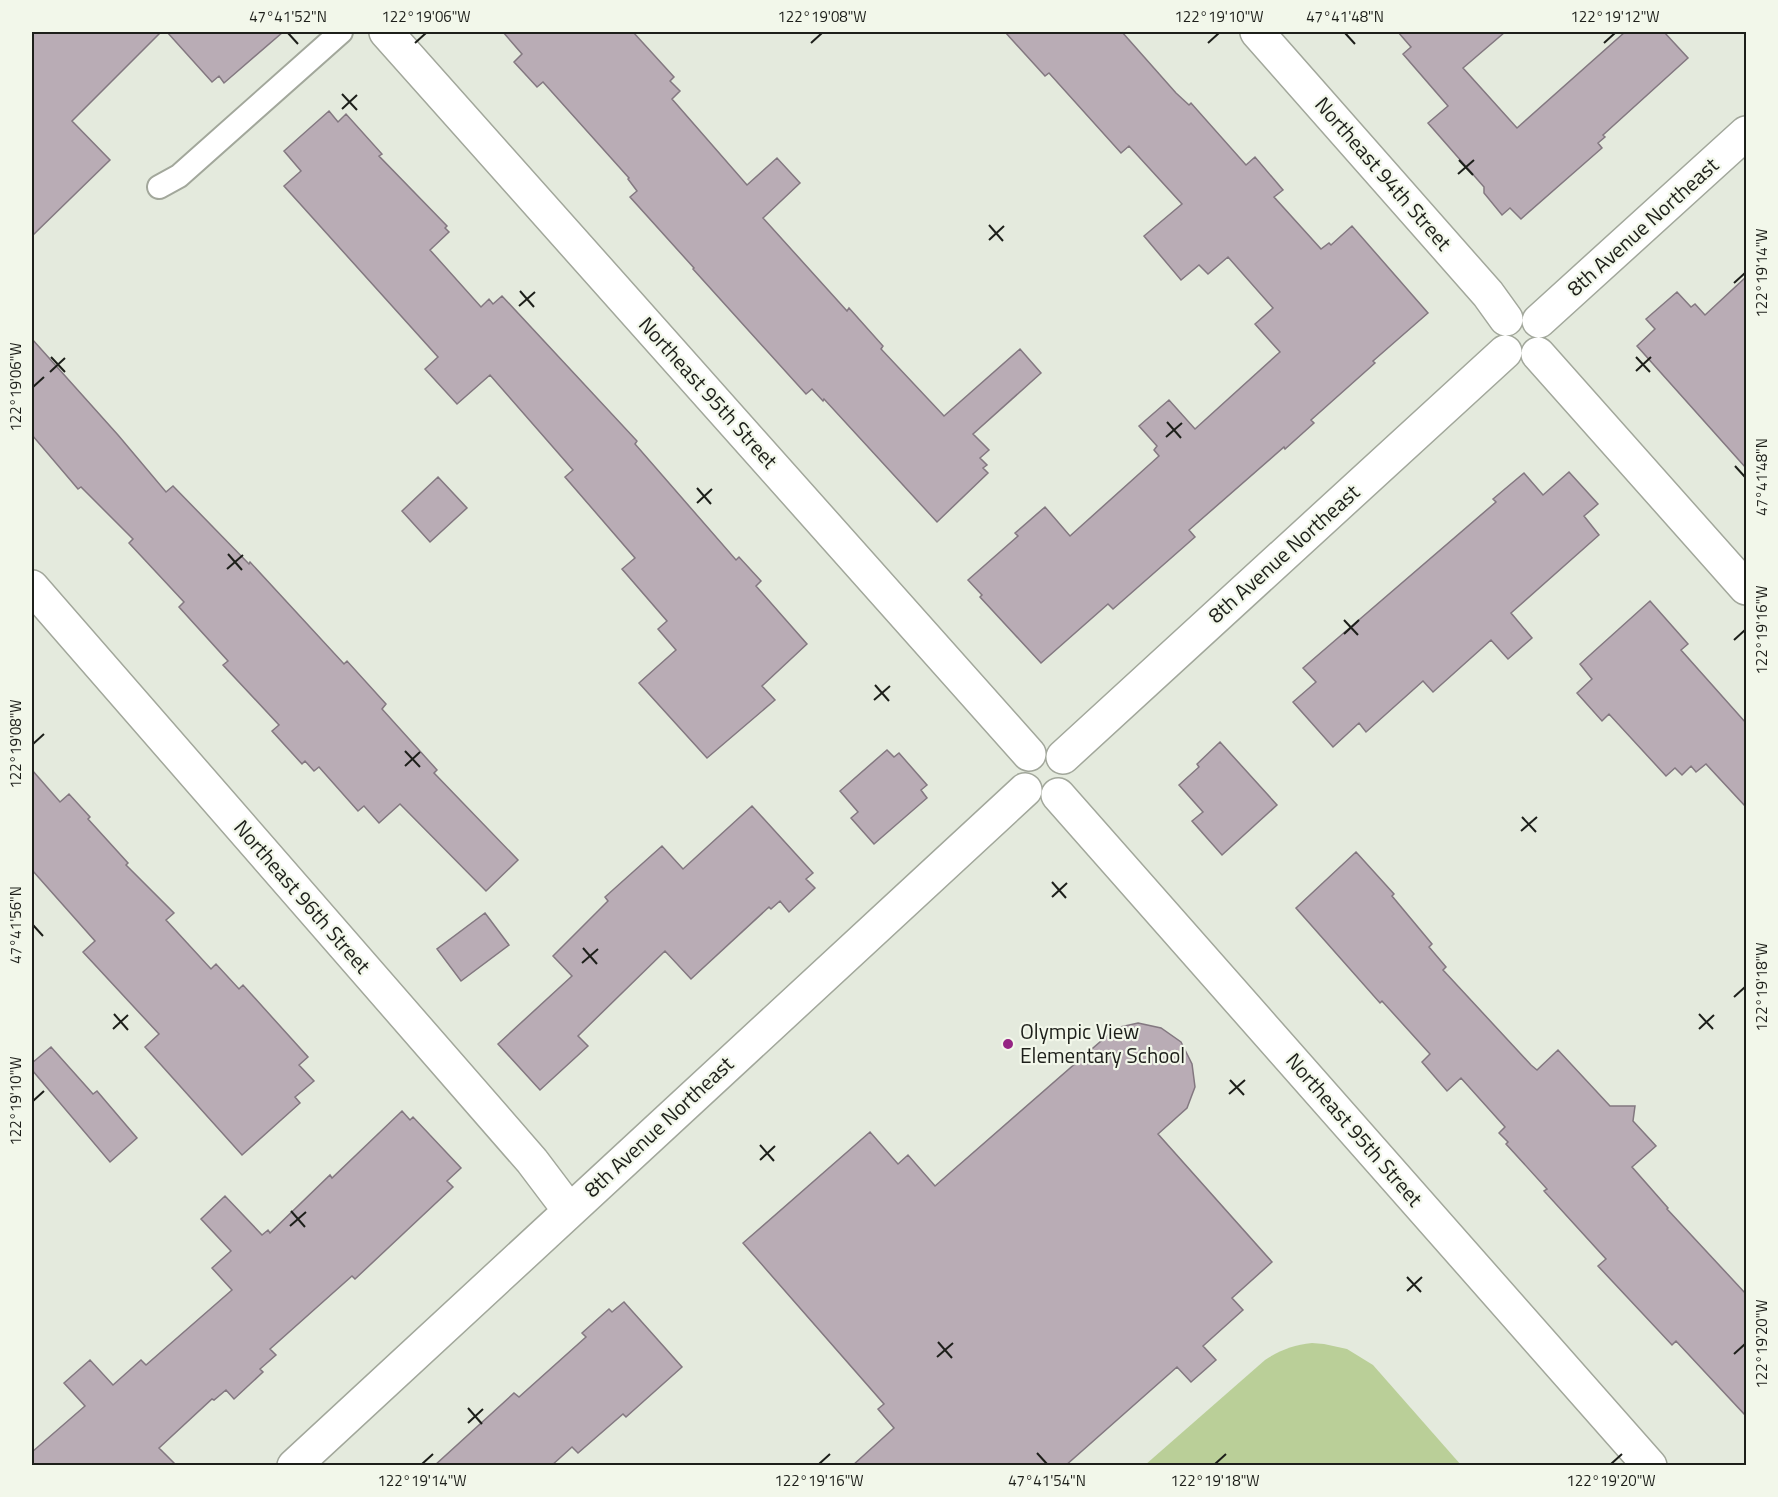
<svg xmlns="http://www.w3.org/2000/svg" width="1778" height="1497" font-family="'Titillium Web',sans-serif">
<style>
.green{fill:#bacf98}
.building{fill:#b9acb5;stroke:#837880;stroke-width:1.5}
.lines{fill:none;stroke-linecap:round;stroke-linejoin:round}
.service-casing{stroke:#a2a79b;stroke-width:26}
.minor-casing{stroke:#a2a79b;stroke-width:36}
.service{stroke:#fff;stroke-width:22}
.minor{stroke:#fff;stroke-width:33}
.ticks{fill:none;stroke:#1d1f1a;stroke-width:2}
.poi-dot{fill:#952483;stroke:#f2f7ea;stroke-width:2}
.labels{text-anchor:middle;stroke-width:4.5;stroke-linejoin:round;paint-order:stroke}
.street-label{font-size:21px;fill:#1d1f1a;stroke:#f2f7ea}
.poi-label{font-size:21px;fill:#1d1f1a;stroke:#f2f7ea;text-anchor:start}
.neatline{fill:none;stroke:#1d1f1a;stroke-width:2}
.ticks-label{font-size:15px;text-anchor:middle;fill:#1d1f1a}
</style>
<rect width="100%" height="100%" fill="#e4eadd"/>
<path class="green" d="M 1312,1343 L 1324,1344 L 1347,1349 L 1373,1365 L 1461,1465 L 1145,1465 L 1265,1360 C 1280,1350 1294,1345 1312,1343 Z"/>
<path class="building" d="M 32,32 L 161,32 L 72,121 L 110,160 L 32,236 Z
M 167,32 L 283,32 L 224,83 L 219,76 L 212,82 Z
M 503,32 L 633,32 L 674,77 L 670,81 L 680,91 L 672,99 L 747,185 L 777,158 L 800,183 L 763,218 L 847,311 L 849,308 L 883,346 L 881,349 L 944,416 L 1020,349 L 1041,373 L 973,434 L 989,450 L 980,458 L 987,465 L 983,468 L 988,473 L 937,522 L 824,399 L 823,401 L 812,389 L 806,394 L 693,269 L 694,268 L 630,197 L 637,191 L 628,179 L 629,178 L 543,82 L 537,87 L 514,62 L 522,54 Z
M 1005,32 L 1122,32 L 1176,93 L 1189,105 L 1191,103 L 1246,165 L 1255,157 L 1283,190 L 1274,197 L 1321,249 L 1329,243 L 1331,245 L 1352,226 L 1428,313 L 1373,361 L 1375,363 L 1311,420 L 1314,423 L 1285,449 L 1284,447 L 1189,530 L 1195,537 L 1113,609 L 1108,604 L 1041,663 L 980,597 L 982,595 L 968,580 L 1018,536 L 1015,533 L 1045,507 L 1070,536 L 1159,456 L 1154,450 L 1157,446 L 1139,426 L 1169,400 L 1195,429 L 1280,352 L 1255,324 L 1273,308 L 1228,257 L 1208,274 L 1199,265 L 1181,280 L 1144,236 L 1182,204 L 1129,146 L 1121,153 L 1049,73 L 1045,76 Z
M 1398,32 L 1505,32 L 1463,68 L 1517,128 L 1625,32 L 1664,32 L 1688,58 L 1603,135 L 1605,137 L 1598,143 L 1602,148 L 1521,219 L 1510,208 L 1502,215 L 1484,193 L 1484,187 L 1428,123 L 1448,106 L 1403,54 L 1411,47 Z
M 329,111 L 338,122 L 346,114 L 382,154 L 379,156 L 447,226 L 445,228 L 449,232 L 430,250 L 481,307 L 489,299 L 493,304 L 502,296 L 637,441 L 635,444 L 736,560 L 739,557 L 761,581 L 756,586 L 807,644 L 762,686 L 775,700 L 707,758 L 639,683 L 676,650 L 658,629 L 667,621 L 622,569 L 635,558 L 565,477 L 573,470 L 490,375 L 457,404 L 425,369 L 438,357 L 284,186 L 301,171 L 284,151 Z
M 1746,277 L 1746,468 L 1637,346 L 1655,329 L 1646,319 L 1677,292 L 1691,307 L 1695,304 L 1705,315 Z
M 32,339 L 118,435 L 166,492 L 173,486 L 249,564 L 250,562 L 344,664 L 347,661 L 386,704 L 382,709 L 437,770 L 434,773 L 518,860 L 486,891 L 400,804 L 379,823 L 364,806 L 358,811 L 319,767 L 314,771 L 305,761 L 302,764 L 272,731 L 279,725 L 223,665 L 228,661 L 179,607 L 184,602 L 129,543 L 133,539 L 81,487 L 78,489 L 32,435 Z
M 1569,472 L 1598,504 L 1584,516 L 1599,535 L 1511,613 L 1532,638 L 1508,659 L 1491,640 L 1433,692 L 1423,681 L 1366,732 L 1359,723 L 1333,747 L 1293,702 L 1316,682 L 1303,668 L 1496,502 L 1493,499 L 1524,473 L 1543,495 Z
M 438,477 L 467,508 L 430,542 L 402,511 Z
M 1650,601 L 1688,644 L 1681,650 L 1746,723 L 1746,807 L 1706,764 L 1696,772 L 1691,766 L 1682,775 L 1675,768 L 1666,776 L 1609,714 L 1602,721 L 1577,693 L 1592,679 L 1580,664 Z
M 1220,742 L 1277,805 L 1222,855 L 1192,821 L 1203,812 L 1179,785 L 1199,767 L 1197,764 Z
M 887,750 L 894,757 L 899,753 L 927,785 L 921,790 L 927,798 L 874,844 L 851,818 L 858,812 L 840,791 Z
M 32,770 L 60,802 L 69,794 L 90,817 L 88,819 L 128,863 L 126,865 L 174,913 L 166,920 L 211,969 L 216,964 L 239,989 L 243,985 L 308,1057 L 299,1065 L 314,1081 L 295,1097 L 300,1103 L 242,1155 L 145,1047 L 159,1034 L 83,952 L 95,941 L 32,870 Z
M 752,806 L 813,873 L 806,879 L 815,888 L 789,912 L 780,901 L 771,909 L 769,907 L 691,979 L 665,951 L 578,1036 L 588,1046 L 540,1090 L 498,1044 L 572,976 L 553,956 L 608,901 L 605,897 L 662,846 L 683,869 Z
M 1356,852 L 1394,894 L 1392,896 L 1432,944 L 1429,947 L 1446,967 L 1443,970 L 1531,1065 L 1537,1070 L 1558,1050 L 1610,1106 L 1635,1106 L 1633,1121 L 1656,1146 L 1632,1167 L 1668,1208 L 1667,1209 L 1746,1294 L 1746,1416 L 1676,1341 L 1672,1345 L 1598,1266 L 1606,1259 L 1544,1191 L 1547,1189 L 1506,1144 L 1508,1142 L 1499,1133 L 1505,1127 L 1461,1078 L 1447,1091 L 1422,1062 L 1430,1054 L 1382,1001 L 1380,1003 L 1296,908 Z
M 485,913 L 509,945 L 461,981 L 437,949 Z
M 1138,1023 L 1161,1028 L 1181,1042 L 1192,1064 L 1195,1087 L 1187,1108 L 1158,1134 L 1272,1262 L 1232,1298 L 1243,1310 L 1203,1346 L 1216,1360 L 1191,1382 L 1177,1367 L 1065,1466 L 852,1466 L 894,1428 L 878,1409 L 884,1404 L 743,1243 L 870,1132 L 898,1164 L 908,1155 L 935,1186 L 1116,1028 Z
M 51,1047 L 93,1094 L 97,1091 L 137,1138 L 110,1162 L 32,1070 L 32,1063 Z
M 402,1111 L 410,1120 L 413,1117 L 461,1168 L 447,1181 L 453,1187 L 355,1279 L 352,1276 L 270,1349 L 276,1355 L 260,1369 L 263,1372 L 234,1399 L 226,1390 L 214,1400 L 212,1399 L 159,1448 L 177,1466 L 32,1466 L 32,1452 L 85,1406 L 64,1383 L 90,1360 L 113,1385 L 141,1360 L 146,1365 L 232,1290 L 212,1268 L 231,1251 L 201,1219 L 225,1196 L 262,1235 L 268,1230 L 270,1233 L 330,1175 L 332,1178 Z
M 624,1302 L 682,1367 L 626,1417 L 623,1414 L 578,1453 L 572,1447 L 551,1466 L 434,1466 L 514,1393 L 519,1397 L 586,1337 L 582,1333 L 609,1309 L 612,1312 Z"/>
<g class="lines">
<defs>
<path id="service" d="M 159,187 L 179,176 L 341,32"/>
<path id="minor" d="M 386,32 L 1029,754
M 1257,32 L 1488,294 L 1506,319
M 1539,321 L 1746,133
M 1538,354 L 1746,588
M 32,587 L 532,1161 L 569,1210
M 1063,757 L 1505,352
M 1058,795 L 1650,1466
M 294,1466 L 1025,790"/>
</defs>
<use href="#service" class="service-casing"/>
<use href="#minor" class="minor-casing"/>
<use href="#service" class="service"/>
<use href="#minor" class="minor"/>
</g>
<path class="ticks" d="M 288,33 L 298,44M 1345,33 L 1355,44M 415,43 L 426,33M 811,43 L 822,33M 1208,43 L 1219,33M 1604,43 L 1615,33M 342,94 L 357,110M 342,109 L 357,95M 1459,160 L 1473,175M 1458,174 L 1474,160M 989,225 L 1003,241M 989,240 L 1004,226M 1734,283 L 1745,273M 520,291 L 534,307M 519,306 L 535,292M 51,357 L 65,372M 1636,357 L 1650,372M 1636,371 L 1651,357M 50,372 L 65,358M 33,387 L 44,377M 1167,422 L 1181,438M 1166,437 L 1182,423M 1735,466 L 1745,477M 697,488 L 711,504M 697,503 L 712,489M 228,554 L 242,570M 227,569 L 243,555M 1344,620 L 1358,635M 1344,634 L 1359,620M 1734,640 L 1745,630M 875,685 L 889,701M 874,700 L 890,686M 33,744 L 44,734M 405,751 L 420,767M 405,766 L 420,752M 1522,817 L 1536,832M 1521,831 L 1537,817M 1052,882 L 1066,898M 1052,897 L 1067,883M 33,925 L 43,936M 583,948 L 597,964M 582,963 L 598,949M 1734,997 L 1745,987M 114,1014 L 128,1030M 1699,1014 L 1713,1029M 113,1029 L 128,1015M 1699,1029 L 1714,1015M 1230,1080 L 1244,1095M 1229,1094 L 1245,1080M 33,1101 L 44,1091M 760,1145 L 774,1161M 760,1160 L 775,1146M 291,1211 L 305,1227M 290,1226 L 306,1212M 1407,1277 L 1421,1292M 1407,1291 L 1422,1277M 938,1342 L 952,1358M 1734,1354 L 1745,1344M 937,1357 L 953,1343M 468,1408 L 482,1424M 468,1423 L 483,1409M 1037,1453 L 1047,1464M 422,1464 L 433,1454M 819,1464 L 830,1454M 1215,1464 L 1226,1454M 1611,1464 L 1622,1454"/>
<circle class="poi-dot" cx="1008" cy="1044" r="6"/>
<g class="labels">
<g class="street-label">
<text transform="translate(1383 174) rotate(49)" y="7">Northeast 94th Street</text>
<text transform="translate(1643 227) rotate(-42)" y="7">8th Avenue Northeast</text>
<text transform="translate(708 393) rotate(48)" y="7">Northeast 95th Street</text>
<text transform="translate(1284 554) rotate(-42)" y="7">8th Avenue Northeast</text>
<text transform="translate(302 897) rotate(49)" y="7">Northeast 96th Street</text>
<text transform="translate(659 1127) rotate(-43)" y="7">8th Avenue Northeast</text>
<text transform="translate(1354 1130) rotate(49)" y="7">Northeast 95th Street</text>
</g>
<g class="poi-label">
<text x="1020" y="1039">Olympic View<tspan x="1020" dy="24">Elementary School</tspan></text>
</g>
</g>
<rect width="1778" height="1497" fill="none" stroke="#f2f7ea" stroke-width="66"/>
<rect x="33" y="33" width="1712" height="1431" class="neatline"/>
<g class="ticks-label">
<text x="288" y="22">47°41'52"N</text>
<text x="426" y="22">122°19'06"W</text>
<text x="822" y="22">122°19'08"W</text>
<text x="1219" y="22">122°19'10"W</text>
<text x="1345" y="22">47°41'48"N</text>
<text x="1615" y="22">122°19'12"W</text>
<text transform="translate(1762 273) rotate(-90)" y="5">122°19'14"W</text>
<text transform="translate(16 387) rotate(-90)" y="5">122°19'06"W</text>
<text transform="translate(1762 477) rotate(-90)" y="5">47°41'48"N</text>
<text transform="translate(1762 630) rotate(-90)" y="5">122°19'16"W</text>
<text transform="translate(16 744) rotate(-90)" y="5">122°19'08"W</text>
<text transform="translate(16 925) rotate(-90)" y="5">47°41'56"N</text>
<text transform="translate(1762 987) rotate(-90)" y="5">122°19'18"W</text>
<text transform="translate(16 1101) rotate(-90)" y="5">122°19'10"W</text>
<text transform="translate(1762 1344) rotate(-90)" y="5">122°19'20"W</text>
<text x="422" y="1486">122°19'14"W</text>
<text x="819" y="1486">122°19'16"W</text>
<text x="1047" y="1486">47°41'54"N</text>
<text x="1215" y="1486">122°19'18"W</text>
<text x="1611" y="1486">122°19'20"W</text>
</g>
</svg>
